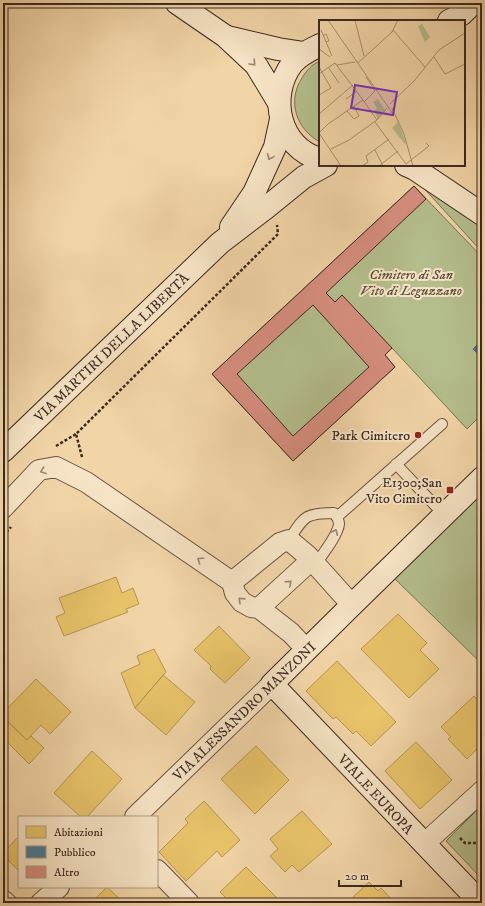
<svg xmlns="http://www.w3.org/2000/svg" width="485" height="906" font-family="'IM FELL DW Pica',serif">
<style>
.green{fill:#b4be8c;stroke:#777456}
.homes{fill:#e9c46a;stroke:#b49654}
.public{fill:#457b9d;stroke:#426278}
.building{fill:#d78e7f;stroke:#3a2921;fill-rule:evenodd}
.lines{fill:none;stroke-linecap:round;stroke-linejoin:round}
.lane-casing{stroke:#685442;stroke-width:12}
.street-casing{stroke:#685442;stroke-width:22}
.secondary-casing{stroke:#3a2921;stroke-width:24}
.path{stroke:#3a2921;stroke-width:2.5;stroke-dasharray:3 2;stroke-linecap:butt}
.lane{stroke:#f7e4c6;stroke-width:10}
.street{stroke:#f7e4c6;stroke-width:20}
.secondary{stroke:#f7e4c6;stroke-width:22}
.oneway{stroke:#988674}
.poi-dot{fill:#8f2418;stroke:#f7e4c6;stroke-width:1.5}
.labels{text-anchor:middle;stroke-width:4;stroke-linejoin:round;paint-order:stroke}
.park-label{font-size:14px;font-style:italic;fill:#584e3c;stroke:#f7e4c6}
.street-label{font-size:14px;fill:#3a2921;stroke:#f7e4c6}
.poi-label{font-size:14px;fill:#3a2921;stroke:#f7e4c6;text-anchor:end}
.inset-road{fill:none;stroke:#a89071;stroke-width:1}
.view{fill:#7b2cbf;fill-opacity:0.15;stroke:#7b2cbf;stroke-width:2}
.inset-edge{fill:none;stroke:#3a2921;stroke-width:2}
</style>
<rect width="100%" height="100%" fill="#f2d5a7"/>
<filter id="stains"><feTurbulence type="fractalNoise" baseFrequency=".005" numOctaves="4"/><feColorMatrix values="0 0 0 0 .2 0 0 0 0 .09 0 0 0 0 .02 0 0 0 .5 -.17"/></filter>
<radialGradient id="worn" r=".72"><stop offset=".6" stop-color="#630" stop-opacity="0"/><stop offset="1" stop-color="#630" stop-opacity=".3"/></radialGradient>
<path class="green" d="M 320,61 L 320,142 C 296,129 287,101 302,78 C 306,71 312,64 320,61 Z
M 421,185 L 482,226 L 482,252 Z
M 414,186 L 482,257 L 482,414 L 467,429 L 392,348 L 385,355 L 395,367 L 293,461 L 212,374 Z
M 482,493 L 482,664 L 392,576 Z
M 482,805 L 482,879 L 446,841 Z"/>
<path class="homes" d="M 116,577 L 122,593 L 133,588 L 139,604 L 126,609 L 128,612 L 64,636 L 56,617 L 65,613 L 59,598 Z
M 398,614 L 427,643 L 420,650 L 439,669 L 409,698 L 361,649 Z
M 219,626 L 250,658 L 225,683 L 210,669 L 211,666 L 194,650 Z
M 154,649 L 166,672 L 135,708 L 121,673 L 140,664 L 137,656 Z
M 337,661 L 396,722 L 371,746 L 356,731 L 353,734 L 336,717 L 333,719 L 306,691 Z
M 163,675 L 195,702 L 166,735 L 135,708 Z
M 36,679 L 71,712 L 50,734 L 41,725 L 27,740 L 3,717 L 3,713 Z
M 474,696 L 482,704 L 482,750 L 479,747 L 467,759 L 448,739 L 451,737 L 441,727 Z
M 3,717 L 27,740 L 31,736 L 44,748 L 29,764 L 3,738 Z
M 416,742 L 452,780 L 420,809 L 385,771 Z
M 256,746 L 289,780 L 255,814 L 221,779 Z
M 92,751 L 122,779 L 87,817 L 81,817 L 54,793 Z
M 204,801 L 240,840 L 222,857 L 217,851 L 186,881 L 159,852 L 188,823 L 185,819 Z
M 302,811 L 332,844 L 299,872 L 292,865 L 285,872 L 270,856 L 278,849 L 270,839 Z
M 19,836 L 19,871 L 3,855 L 3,853 Z
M 246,867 L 280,901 L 278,903 L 231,903 L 220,892 Z
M 369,882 L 378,891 L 381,888 L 395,903 L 347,903 Z
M 107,887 L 124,903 L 91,903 Z"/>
<path class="public" d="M 477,345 L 481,349 L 482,348 L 482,358 L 473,349 Z"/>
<path class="building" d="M 414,186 L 426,199 L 326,293 L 335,302 L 342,295 L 392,348 L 385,355 L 395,367 L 293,461 L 212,374 ZM 313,305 L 369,367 L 293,436 L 237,374 Z"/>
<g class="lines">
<defs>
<path id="lane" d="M 396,464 L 444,515
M 337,517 L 442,424
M 289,540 C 304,517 304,513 334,513 C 336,516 339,519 339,524 C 338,535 322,555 315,565
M 3,901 L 7,897 L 13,903"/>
<path id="street" d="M 3,508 L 39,470 L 56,467 L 86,482 L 232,582 L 235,593 L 242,602 L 251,607 L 259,608 L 291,633 L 307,650
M 308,556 L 352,605
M 232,582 L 280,543 L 289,540 L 308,556 L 306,565 L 259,608
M 135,817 L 272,684
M 424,844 L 482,791
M 157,870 L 189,903
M 41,903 L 59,887"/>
<g id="secondary">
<path d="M 177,3 L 225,36 L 256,65 L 279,103"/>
<path d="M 449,21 L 462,14 L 473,3"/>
<path d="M 227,37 L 278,49 L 304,53"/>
<path d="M 320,45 C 310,50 299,55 292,64 C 268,96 279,148 320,159"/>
<path d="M 406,165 L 415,169 L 482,214"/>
<path d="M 231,227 L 254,193 L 275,147 L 281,119"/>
<path id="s1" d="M 3,451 L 220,243 L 267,207 L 304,177 L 326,165"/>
<path d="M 481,903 L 272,684 L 352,605 L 482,478"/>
</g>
</defs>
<use href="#lane" class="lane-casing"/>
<use href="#street" class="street-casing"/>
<use href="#secondary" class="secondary-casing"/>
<path class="path" d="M 56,446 L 76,434
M 82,457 L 76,434 L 278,234 L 277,225
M 3,536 L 11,527
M 460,838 L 465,843 L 482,843"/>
<use href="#lane" class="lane"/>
<use href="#street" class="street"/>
<use href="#secondary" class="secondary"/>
</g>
<defs><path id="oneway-chevron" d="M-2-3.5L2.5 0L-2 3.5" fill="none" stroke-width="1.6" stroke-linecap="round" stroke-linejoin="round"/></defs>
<g class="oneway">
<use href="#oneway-chevron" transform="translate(253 63) rotate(47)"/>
<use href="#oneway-chevron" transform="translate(270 157) rotate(114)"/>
<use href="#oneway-chevron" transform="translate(43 471) rotate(160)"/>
<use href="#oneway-chevron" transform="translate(335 532) rotate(-66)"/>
<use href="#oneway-chevron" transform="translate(200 560) rotate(-145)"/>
<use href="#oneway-chevron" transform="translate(289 583) rotate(-42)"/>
<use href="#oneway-chevron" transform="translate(241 600) rotate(-136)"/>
</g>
<g class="poi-dot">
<circle cx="418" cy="435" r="4"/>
<rect x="446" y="486" width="8" height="8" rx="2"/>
</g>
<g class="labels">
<g class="park-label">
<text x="411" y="279">Cimitero di San<tspan x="411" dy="16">Vito di Leguzzano</tspan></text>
</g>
<g class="street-label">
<text dy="5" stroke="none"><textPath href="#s1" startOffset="150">VIA MARTIRI DELLA LIBERTÀ</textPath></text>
<text transform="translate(244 711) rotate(-44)" y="5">VIA ALESSANDRO MANZONI</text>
<text transform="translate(376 794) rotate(47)" y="5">VIALE EUROPA</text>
</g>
<g class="poi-label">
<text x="410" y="440">Park Cimitero</text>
<text x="442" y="487">E1300;San<tspan x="442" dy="16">Vito Cimitero</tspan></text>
</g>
</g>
<g transform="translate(319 20)">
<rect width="146" height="146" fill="#f2d5a7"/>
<path d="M 103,4 L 111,17 L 106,22 L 99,6 ZM 59,79 L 66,90 L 59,99 L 55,91 L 58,88 L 54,82 ZM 79,102 L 87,123 L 86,124 L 73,108 Z" fill="#b4be8c"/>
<path class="inset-road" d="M 9,0 L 74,94M 36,0 L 45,36M 2,10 L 13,36M 74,10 L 106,47M 4,16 L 7,14 L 10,21 L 7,22M 0,29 L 11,37M 115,37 L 126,54 L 146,44M 39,43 L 73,12 L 79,0M 18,45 L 36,42M 0,47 L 12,68M 9,47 L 20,63M 0,54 L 16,43 L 44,80M 0,75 L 12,68M 27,79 L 38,71M 45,82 L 56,71 L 47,57M 71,84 L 96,60 L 120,30 L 146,13M 73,88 L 85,114 L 94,146M 28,91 L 35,99 L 40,96 L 35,86M 0,94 L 34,65M 56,102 L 87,144M 0,113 L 22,146M 0,113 L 9,104 L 44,80 L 58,100 L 68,88M 12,129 L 30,120 L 58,100M 56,130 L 64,146M 87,144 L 110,126 L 107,123M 43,146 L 49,142 L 47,136 L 70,119M 60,146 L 79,131"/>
<path class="view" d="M 36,65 L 78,72 L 74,95 L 32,88 Z"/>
<rect width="146" height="146" class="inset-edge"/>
</g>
<rect width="485" height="906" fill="none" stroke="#f2d5a7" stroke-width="16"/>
<rect x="4" y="4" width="477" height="898" fill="none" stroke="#3a2921" stroke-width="2"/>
<rect x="8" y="8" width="469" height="890" fill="none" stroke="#3a2921"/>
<rect x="18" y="816" width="140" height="72" fill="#f7e4c6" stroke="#ab9984"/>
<rect x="26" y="826" width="20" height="12" fill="#e9c46a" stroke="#ab9984"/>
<text x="54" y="836" font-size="12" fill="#3a2921">Abitazioni</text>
<rect x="26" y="846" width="20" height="12" fill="#457b9d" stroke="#ab9984"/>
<text x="54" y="856" font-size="12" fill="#3a2921">Pubblico</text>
<rect x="26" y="866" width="20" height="12" fill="#d78e7f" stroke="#ab9984"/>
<text x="54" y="876" font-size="12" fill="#3a2921">Altro</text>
<path d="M339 880v6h62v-6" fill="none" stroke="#3a2921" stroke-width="2"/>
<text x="345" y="880" font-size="12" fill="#3a2921" stroke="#f7e4c6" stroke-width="3" paint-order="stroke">20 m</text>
<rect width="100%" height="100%" filter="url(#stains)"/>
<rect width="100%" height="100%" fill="url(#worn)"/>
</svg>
